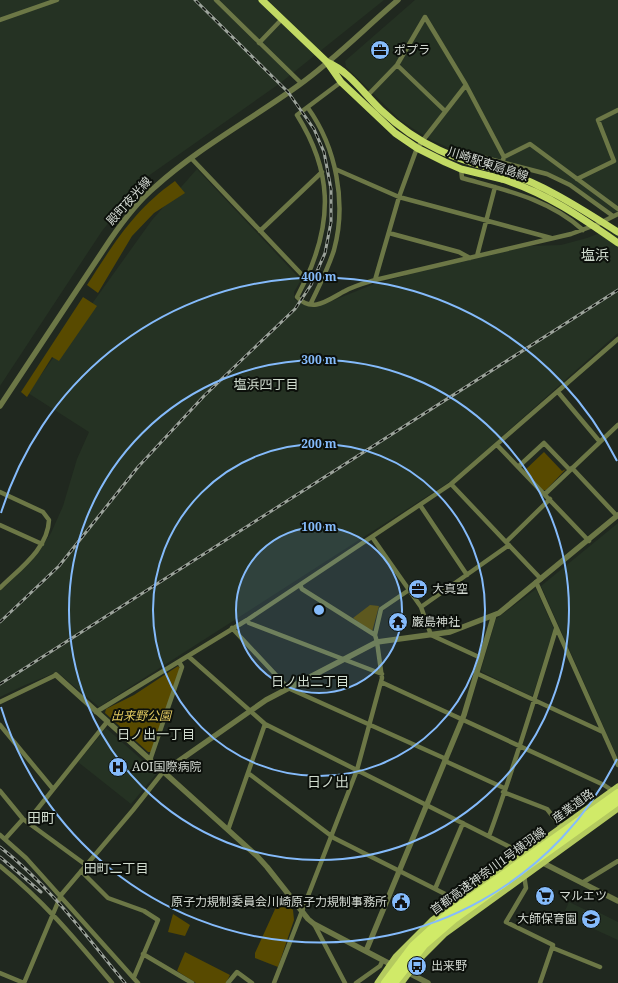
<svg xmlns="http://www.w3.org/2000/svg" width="618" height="983" font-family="'Noto Serif','Noto Sans JP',serif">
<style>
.built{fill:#253223}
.green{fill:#584a00}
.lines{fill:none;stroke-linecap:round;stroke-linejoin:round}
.minor{stroke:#6c7746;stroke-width:4.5}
.tertiary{stroke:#6c7746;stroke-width:5.5}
.primary{stroke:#b4ca5f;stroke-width:7}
.trunk{stroke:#c2da64;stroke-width:7}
.rail-casing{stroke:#9ca39b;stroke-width:3}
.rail{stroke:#0c100b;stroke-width:1.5;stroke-dasharray:4.5;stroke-linecap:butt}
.minor-bridge{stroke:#6c7746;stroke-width:4.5}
.trunk-bridge{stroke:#c2da64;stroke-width:7}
.motorway-bridge{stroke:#d0ea68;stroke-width:8}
.ring{fill:none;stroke:#85bbfb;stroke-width:2}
.labels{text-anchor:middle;stroke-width:4;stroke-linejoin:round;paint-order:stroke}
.poi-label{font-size:12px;fill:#d4dad3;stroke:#0c100b;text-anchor:start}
.street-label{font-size:12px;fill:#d4dad3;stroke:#0c100b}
.park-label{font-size:12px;font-style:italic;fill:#e2ca60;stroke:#0c100b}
.neighbourhood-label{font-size:13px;fill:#d1dccf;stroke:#0c100b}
.quarter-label{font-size:14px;fill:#d1dccf;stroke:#0c100b}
.centre{fill:#85bbfb;stroke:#0c100b;stroke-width:2}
.ring-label{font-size:12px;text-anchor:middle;font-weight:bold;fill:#85bbfb;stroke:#0c100b;stroke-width:4;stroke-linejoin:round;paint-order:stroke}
</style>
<rect width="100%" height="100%" fill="#20281f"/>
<path class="built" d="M 0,0 L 384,0 L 279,84 L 144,179 L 102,231 L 0,386 Z
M 415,0 L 618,0 L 618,212 L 611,212 L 568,182 L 447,147 L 431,140 L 401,121 L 346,67 L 345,61 Z
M 197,169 L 301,280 L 294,292 L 294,299 L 305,305 L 317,307 L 374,284 L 405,276 L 405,274 L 529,246 L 561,245 L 587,238 L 618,226 L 618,333 L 454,479 L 99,707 L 57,672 L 25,685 L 0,697 L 0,591 L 34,558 L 51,533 L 63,506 L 77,459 L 89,432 L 28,393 L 152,220 Z
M 618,523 L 618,759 L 541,586 Z
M 536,589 L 554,629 L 533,695 L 531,696 L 482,672 L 481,670 L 496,619 Z
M 106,728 L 157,773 L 131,804 L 78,762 Z
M 569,902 L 588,911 L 590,908 L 618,922 L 618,940 L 563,915 Z"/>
<path class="green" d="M 175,181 L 185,193 L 154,213 L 132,236 L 98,293 L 87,285 C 114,243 134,210 175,181 Z
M 83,297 L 97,306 L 59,361 L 52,357 L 27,397 L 21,392 Z
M 544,452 L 562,471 L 566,469 L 546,490 L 542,490 L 524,471 Z
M 370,605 L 379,606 L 372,632 L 353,618 Z
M 178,666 L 180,668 L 151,752 L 148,752 L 105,713 L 106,709 L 134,695 Z
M 281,896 L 293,910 L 294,920 L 278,967 L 255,958 L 255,953 Z
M 173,914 L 190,925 L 185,936 L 168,932 Z
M 185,952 L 230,975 L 226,983 L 196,983 L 177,971 Z"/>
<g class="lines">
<path class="minor" d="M 216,0 L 301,83
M 0,20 L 57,0
M 259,43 L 282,19
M 397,65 L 445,111
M 367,96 L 397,65 L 425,17 L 466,85 L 504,157 L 503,160
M 308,108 C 336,147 347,203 334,250 C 328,269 319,286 311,303
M 451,149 L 547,174 L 570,185 L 613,216
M 504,157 L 530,144 L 618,209
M 192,159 L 306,279 L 297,297 C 313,314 329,299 345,291 C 354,286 365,283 375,280 L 571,234 L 598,224 L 618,214
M 335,169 L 399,197 L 551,238
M 461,169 L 462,178 C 505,190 549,199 583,230
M 577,179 L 614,161 L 598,120 L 618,110
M 260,231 L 322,172
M 389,233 L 459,252 L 470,258
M 477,256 L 495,187
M 306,279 C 333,220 332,171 297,115 L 341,82
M 375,280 L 399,197 L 417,148 L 466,85
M 558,392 L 600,442
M 497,445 L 589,541
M 518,467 L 544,443 L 570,470
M 572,468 L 617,516
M 451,484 L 541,579
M 0,492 L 43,512 L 49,520 C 48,549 19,569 0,588
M 545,494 L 618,425
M 420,505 L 467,575
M 0,525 L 42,544
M 372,537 L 421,607 L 431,635 L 481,658
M 506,542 L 550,499
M 536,582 L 618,765
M 421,607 L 509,545
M 247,620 L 249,623 L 382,674
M 232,628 L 288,688 L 446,759
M 375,635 L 381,609 L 409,590
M 188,656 L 265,724 L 524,854
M 476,673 L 603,732
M 381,682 L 604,785 L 613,791
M 0,702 L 56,675
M 96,712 L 247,620 L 451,484 L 618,339
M 0,725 L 53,789
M 150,760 L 182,667 L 179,662
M 445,761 L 504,788
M 248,773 L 334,838 L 451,897 L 455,904
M 0,791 L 23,819 L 86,865
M 503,792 L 547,809 L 562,828
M 27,822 L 107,722
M 228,830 L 265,724
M 0,835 L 26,858 L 138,983
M 489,836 C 514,768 535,698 556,629
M 5,839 L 23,819
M 0,866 C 44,901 76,940 112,983
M 81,871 L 108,898 L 144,911 L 158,920 L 134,977
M 524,875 L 526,888 L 506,922 L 553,945 L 540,983
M 582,883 L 618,861
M 435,889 L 463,823
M 314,924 L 345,983
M 553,948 L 600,967
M 143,954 L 192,983
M 0,973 L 24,983
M 24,983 L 61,895 L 133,810 L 163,772
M 228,983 L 237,972 L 252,983
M 274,983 L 357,770 L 382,678 L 377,642 L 375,635 L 302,589 L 300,585
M 356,983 L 380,966 L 383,960"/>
<path class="tertiary" d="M 0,406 L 110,240 C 123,221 137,202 155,187 C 198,148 252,119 299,85 C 334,60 365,28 398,0
M 56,675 L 257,856 L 267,867 L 308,919 L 314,924 L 394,966
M 163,772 L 266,700 L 377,642 L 450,632 L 499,613 L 618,515
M 541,862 L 618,901
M 366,951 L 464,715 L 494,615
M 405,971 L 428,983"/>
<path class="primary" d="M 378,983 L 396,957 L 433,920 L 618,787
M 401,983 L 418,960 L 444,934 L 618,808"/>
<path class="trunk" d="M 262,0 L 327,62 L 341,82 L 395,133 L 417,148 L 445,162 L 461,169 L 502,179
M 327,62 C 349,71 364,94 381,110 C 420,147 455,159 505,172"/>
<defs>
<path id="rail" d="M 0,622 L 59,566 L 138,467 L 204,396 L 295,309 L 311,285 L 325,253 L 331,222 L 331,189 L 324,152 L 314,129 L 288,92 L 195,0
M 0,684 L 618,290
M 0,847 C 49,885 86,936 125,983
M 0,857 L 41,892"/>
</defs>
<use href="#rail" class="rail-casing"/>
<use href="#rail" class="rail"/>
<path class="minor-bridge" d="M 501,165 L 503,160"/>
<path class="trunk-bridge" d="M 505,172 C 547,186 581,209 618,232
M 502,179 C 546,193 581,217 618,243"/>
<path class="motorway-bridge" d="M 385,983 L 413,946 L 447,915 L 618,793
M 394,983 L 424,945 L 454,919 L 618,801"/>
</g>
<circle cx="319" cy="610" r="83" fill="#85bbfb" fill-opacity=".12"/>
<g class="ring">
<circle cx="319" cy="610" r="83"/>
<circle cx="319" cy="610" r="166"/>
<circle cx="319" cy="610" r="250"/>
<path d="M617 759A333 333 0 0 1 1 707M1 513A333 333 0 0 1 617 461"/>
</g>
<defs>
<symbol id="office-disc" viewBox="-11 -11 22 22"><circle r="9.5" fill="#85bbfb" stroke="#0c100b"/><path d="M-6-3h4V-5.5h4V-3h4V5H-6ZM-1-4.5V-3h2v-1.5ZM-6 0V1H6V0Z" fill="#111"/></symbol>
<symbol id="temple-disc" viewBox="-11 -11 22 22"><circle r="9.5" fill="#85bbfb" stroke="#0c100b"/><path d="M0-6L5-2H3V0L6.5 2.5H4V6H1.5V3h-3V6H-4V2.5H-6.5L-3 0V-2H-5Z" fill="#111"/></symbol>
<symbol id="hospital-disc" viewBox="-11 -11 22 22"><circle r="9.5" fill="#85bbfb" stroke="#0c100b"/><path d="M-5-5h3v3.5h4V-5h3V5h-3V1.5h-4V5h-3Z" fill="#111"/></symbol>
<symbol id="supermarket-disc" viewBox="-11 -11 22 22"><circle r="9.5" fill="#85bbfb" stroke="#0c100b"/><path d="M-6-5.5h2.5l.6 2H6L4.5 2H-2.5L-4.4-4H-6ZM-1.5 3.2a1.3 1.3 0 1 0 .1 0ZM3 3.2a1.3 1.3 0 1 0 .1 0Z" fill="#111"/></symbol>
<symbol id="civic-disc" viewBox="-11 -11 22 22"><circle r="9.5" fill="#85bbfb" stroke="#0c100b"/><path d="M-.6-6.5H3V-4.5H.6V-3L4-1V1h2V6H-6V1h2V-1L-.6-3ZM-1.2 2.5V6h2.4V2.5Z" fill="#111"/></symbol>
<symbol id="school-disc" viewBox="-11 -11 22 22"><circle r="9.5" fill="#85bbfb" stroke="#0c100b"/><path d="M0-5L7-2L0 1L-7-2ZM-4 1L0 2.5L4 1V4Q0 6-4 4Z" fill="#111"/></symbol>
<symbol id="bus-disc" viewBox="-11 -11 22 22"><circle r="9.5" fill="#85bbfb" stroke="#0c100b"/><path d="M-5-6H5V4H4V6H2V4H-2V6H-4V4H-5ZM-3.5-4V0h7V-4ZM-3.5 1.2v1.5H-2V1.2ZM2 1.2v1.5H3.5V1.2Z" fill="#111"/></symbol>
</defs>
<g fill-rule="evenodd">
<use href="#office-disc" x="369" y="39" width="22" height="22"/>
<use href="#office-disc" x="407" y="578" width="22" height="22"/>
<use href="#temple-disc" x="387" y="611" width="22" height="22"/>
<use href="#hospital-disc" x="107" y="756" width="22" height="22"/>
<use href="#supermarket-disc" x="534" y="885" width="22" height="22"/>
<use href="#civic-disc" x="390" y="891" width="22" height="22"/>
<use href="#school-disc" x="580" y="908" width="22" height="22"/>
<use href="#bus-disc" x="406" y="955" width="22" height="22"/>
</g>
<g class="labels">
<g class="poi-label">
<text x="394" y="54">ポプラ</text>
<text x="432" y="593">大真空</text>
<text x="412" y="626">巌島神社</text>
<text x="132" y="771">AOI国際病院</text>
<text x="559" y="900">マルエツ</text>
<text x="387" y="906" text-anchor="end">原子力規制委員会川崎原子力規制事務所</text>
<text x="577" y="923" text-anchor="end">大師保育園</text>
<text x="431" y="970">出来野</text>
</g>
<g class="street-label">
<text transform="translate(488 164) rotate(18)" y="4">川崎駅東扇島線</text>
<text transform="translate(129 201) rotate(-48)" y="4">殿町夜光線</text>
<text transform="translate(573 806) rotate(-36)" y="4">産業道路</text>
<text transform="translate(488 871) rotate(-36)" y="4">首都高速神奈川1号横羽線</text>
</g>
<g class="park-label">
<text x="141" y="720">出来野公園</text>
</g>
<g class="neighbourhood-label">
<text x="266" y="389">塩浜四丁目</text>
<text x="310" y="686">日ノ出二丁目</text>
<text x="156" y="739">日ノ出一丁目</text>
<text x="116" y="873">田町二丁目</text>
</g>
<g class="quarter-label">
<text x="595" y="260">塩浜</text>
<text x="328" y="787">日ノ出</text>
<text x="41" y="823">田町</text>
</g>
</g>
<circle cx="319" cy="610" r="6" class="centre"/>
<g class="ring-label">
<text x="319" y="281">400 m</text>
<text x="319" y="364">300 m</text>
<text x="319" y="448">200 m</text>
<text x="319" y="531">100 m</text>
</g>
</svg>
